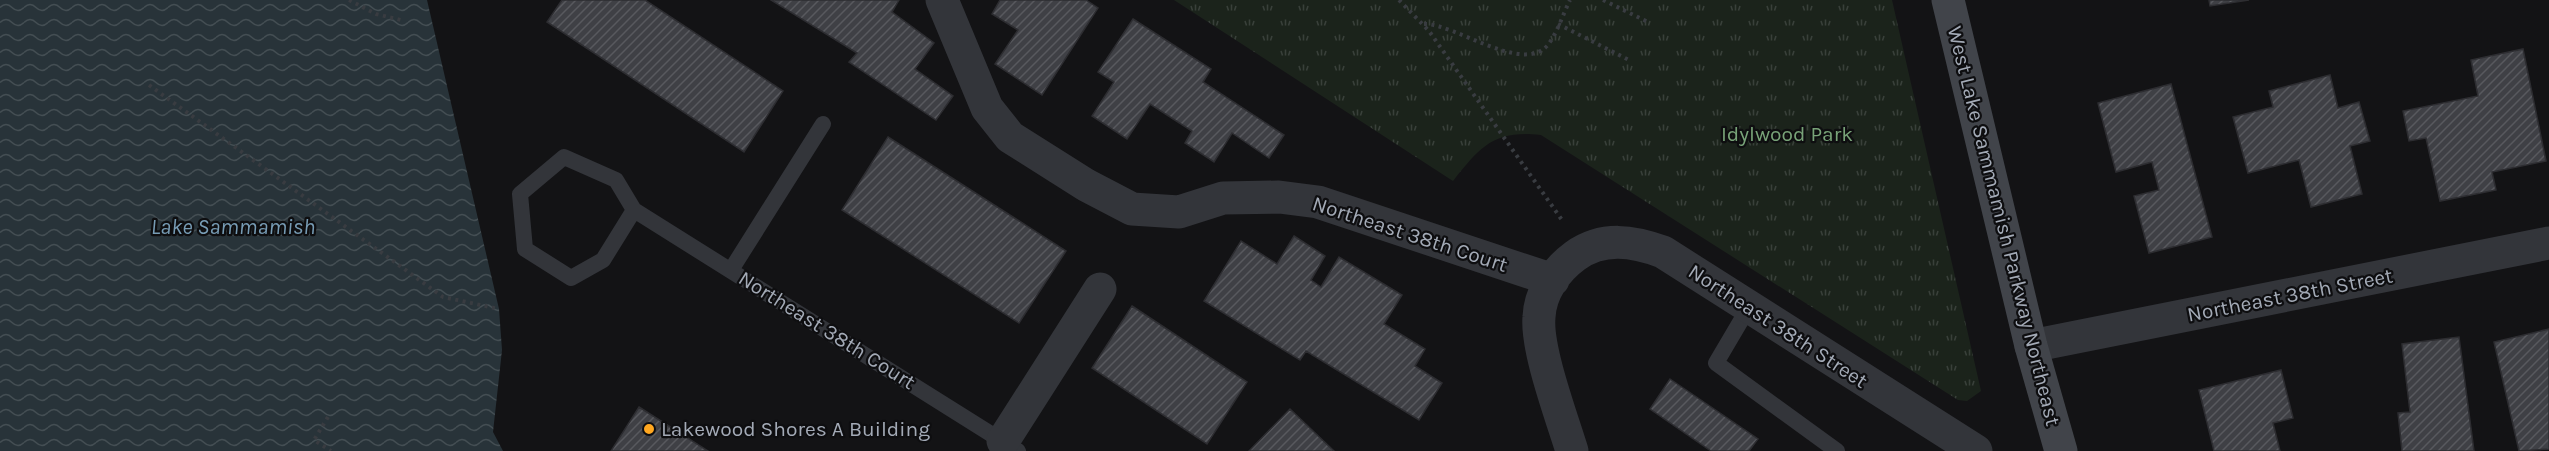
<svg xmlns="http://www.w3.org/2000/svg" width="2549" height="451" font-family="Karla,sans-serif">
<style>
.park{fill:url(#park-tufts)}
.water{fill:url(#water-waves)}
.building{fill:url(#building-hatch);stroke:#2d2d31;stroke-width:1.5}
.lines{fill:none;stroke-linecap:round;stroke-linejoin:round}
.path{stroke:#393c41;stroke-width:4;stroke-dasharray:3 4.5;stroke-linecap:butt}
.lane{stroke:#33353a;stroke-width:16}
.street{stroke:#33353a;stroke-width:33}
.secondary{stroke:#41444a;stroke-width:33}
.poi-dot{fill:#ffa720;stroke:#0e0e10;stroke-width:2}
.labels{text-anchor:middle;stroke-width:4.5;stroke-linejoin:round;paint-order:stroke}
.park-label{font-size:21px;fill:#78a378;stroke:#0e0e10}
.street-label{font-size:21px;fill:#a3aab6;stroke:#0e0e10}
.poi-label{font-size:21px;fill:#a3aab6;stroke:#0e0e10;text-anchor:start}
.water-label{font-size:22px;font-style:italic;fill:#779cb5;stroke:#0e0e10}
</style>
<defs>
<pattern id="park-tufts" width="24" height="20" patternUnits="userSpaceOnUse" patternTransform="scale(1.5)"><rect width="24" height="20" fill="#1b231b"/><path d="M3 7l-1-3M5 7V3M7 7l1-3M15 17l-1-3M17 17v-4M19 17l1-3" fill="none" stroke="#39403a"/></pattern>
<pattern id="water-waves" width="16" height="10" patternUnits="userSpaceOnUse" patternTransform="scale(1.5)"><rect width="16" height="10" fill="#283339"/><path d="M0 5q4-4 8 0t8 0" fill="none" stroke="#444e53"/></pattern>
<pattern id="building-hatch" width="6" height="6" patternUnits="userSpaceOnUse" patternTransform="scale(1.5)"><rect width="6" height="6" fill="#3f4045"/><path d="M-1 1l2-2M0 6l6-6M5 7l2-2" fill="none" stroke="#58595e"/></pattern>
</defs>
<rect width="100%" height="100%" fill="#131315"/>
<path class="park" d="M 1174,0 L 1892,0 L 1981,391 L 1967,401 L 1958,400 L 1541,135 C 1494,130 1481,146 1453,181 Z"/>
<path class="water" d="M 0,0 L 427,0 L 499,309 L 502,350 L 493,432 L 503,451 L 0,451 Z"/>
<path class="building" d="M 562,0 L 645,0 L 783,91 L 744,152 L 547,22 Z
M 771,0 L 899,0 L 892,12 L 934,43 L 915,69 L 953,96 L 936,120 L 849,62 L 857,53 Z
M 1000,0 L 1086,0 L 1098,8 L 1042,95 L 995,64 L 1018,30 L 992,14 Z
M 2209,0 L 2249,0 L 2210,6 Z
M 1133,19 L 1211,69 L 1203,82 L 1284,135 L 1269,158 L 1232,133 L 1214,162 L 1185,143 L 1192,131 L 1150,104 L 1127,139 L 1092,116 L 1114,82 L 1098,72 Z
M 2523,49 L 2546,161 L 2492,172 L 2496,190 L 2440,201 L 2426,138 L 2409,141 L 2403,111 L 2478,96 L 2471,60 Z
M 2330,75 L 2338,108 L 2359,102 L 2370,141 L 2350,146 L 2362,194 L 2311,207 L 2299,160 L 2248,173 L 2233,117 L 2273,107 L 2269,91 Z
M 2171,84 L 2212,237 L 2149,253 L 2134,196 L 2159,190 L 2152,162 L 2116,172 L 2098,103 Z
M 888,137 L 1066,251 L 1019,323 L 842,210 Z
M 1294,236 L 1325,256 L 1311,280 L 1321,287 L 1339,257 L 1402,295 L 1384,324 L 1425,349 L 1415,366 L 1442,383 L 1419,420 L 1306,351 L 1300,360 L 1204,301 L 1241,241 L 1277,264 Z
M 1132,306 L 1247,382 L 1207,444 L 1092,368 Z
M 2549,329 L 2549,449 L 2519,451 L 2494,342 Z
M 2459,337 L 2474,451 L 2402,451 L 2398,413 L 2410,412 L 2402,344 Z
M 2281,370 L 2293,418 L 2273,423 L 2280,451 L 2214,451 L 2199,390 Z
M 1670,379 L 1758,439 L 1749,451 L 1711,451 L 1650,409 Z
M 639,407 L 708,451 L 611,451 Z
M 1290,409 L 1334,451 L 1249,451 Z"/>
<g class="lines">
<path class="path" d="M 349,0 L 376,14 L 401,20
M 1399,0 L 1429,31 L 1562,220
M 1603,0 L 1648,22
M 1424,24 C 1454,23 1521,74 1547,46 C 1557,34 1563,14 1570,0
M 1558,24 L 1629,60
M 149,85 L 443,297 L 499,309
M 328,417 L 314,440 L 331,451"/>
<path class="lane" d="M 634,210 L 603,260 L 571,278 L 525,249 L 520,194 L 564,157 L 616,180 L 634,210 L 1018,451
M 731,270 L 823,124
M 1749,307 L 1716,363 L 1837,451"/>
<path class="street" d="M 942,0 L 987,108 L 1010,137 L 1086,185 L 1132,209 L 1179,212 L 1223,198 L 1279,197 L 1318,202 L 1553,280
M 2031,346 L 2549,243
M 1003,441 L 1100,289
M 1572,451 C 1562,418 1536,349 1539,317 C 1540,292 1556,270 1575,256 C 1603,236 1633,241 1663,252 L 1976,451"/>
<path class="secondary" d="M 1948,0 L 2031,346 L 2061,451"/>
</g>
<circle class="poi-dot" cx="649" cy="429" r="6"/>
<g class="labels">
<g class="park-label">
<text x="1787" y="141">Idylwood Park</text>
</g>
<g class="street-label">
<text transform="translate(2004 226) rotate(76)" y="7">West Lake Sammamish Parkway Northeast</text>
<text transform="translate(1410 234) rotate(18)" y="7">Northeast 38th Court</text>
<text transform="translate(2290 295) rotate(-11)" y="7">Northeast 38th Street</text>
<text transform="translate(1778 326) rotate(33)" y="7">Northeast 38th Street</text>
<text transform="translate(827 330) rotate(32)" y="7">Northeast 38th Court</text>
</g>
<g class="poi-label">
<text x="661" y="436">Lakewood Shores A Building</text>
</g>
<g class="water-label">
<text x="233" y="234">Lake Sammamish</text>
</g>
</g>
</svg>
